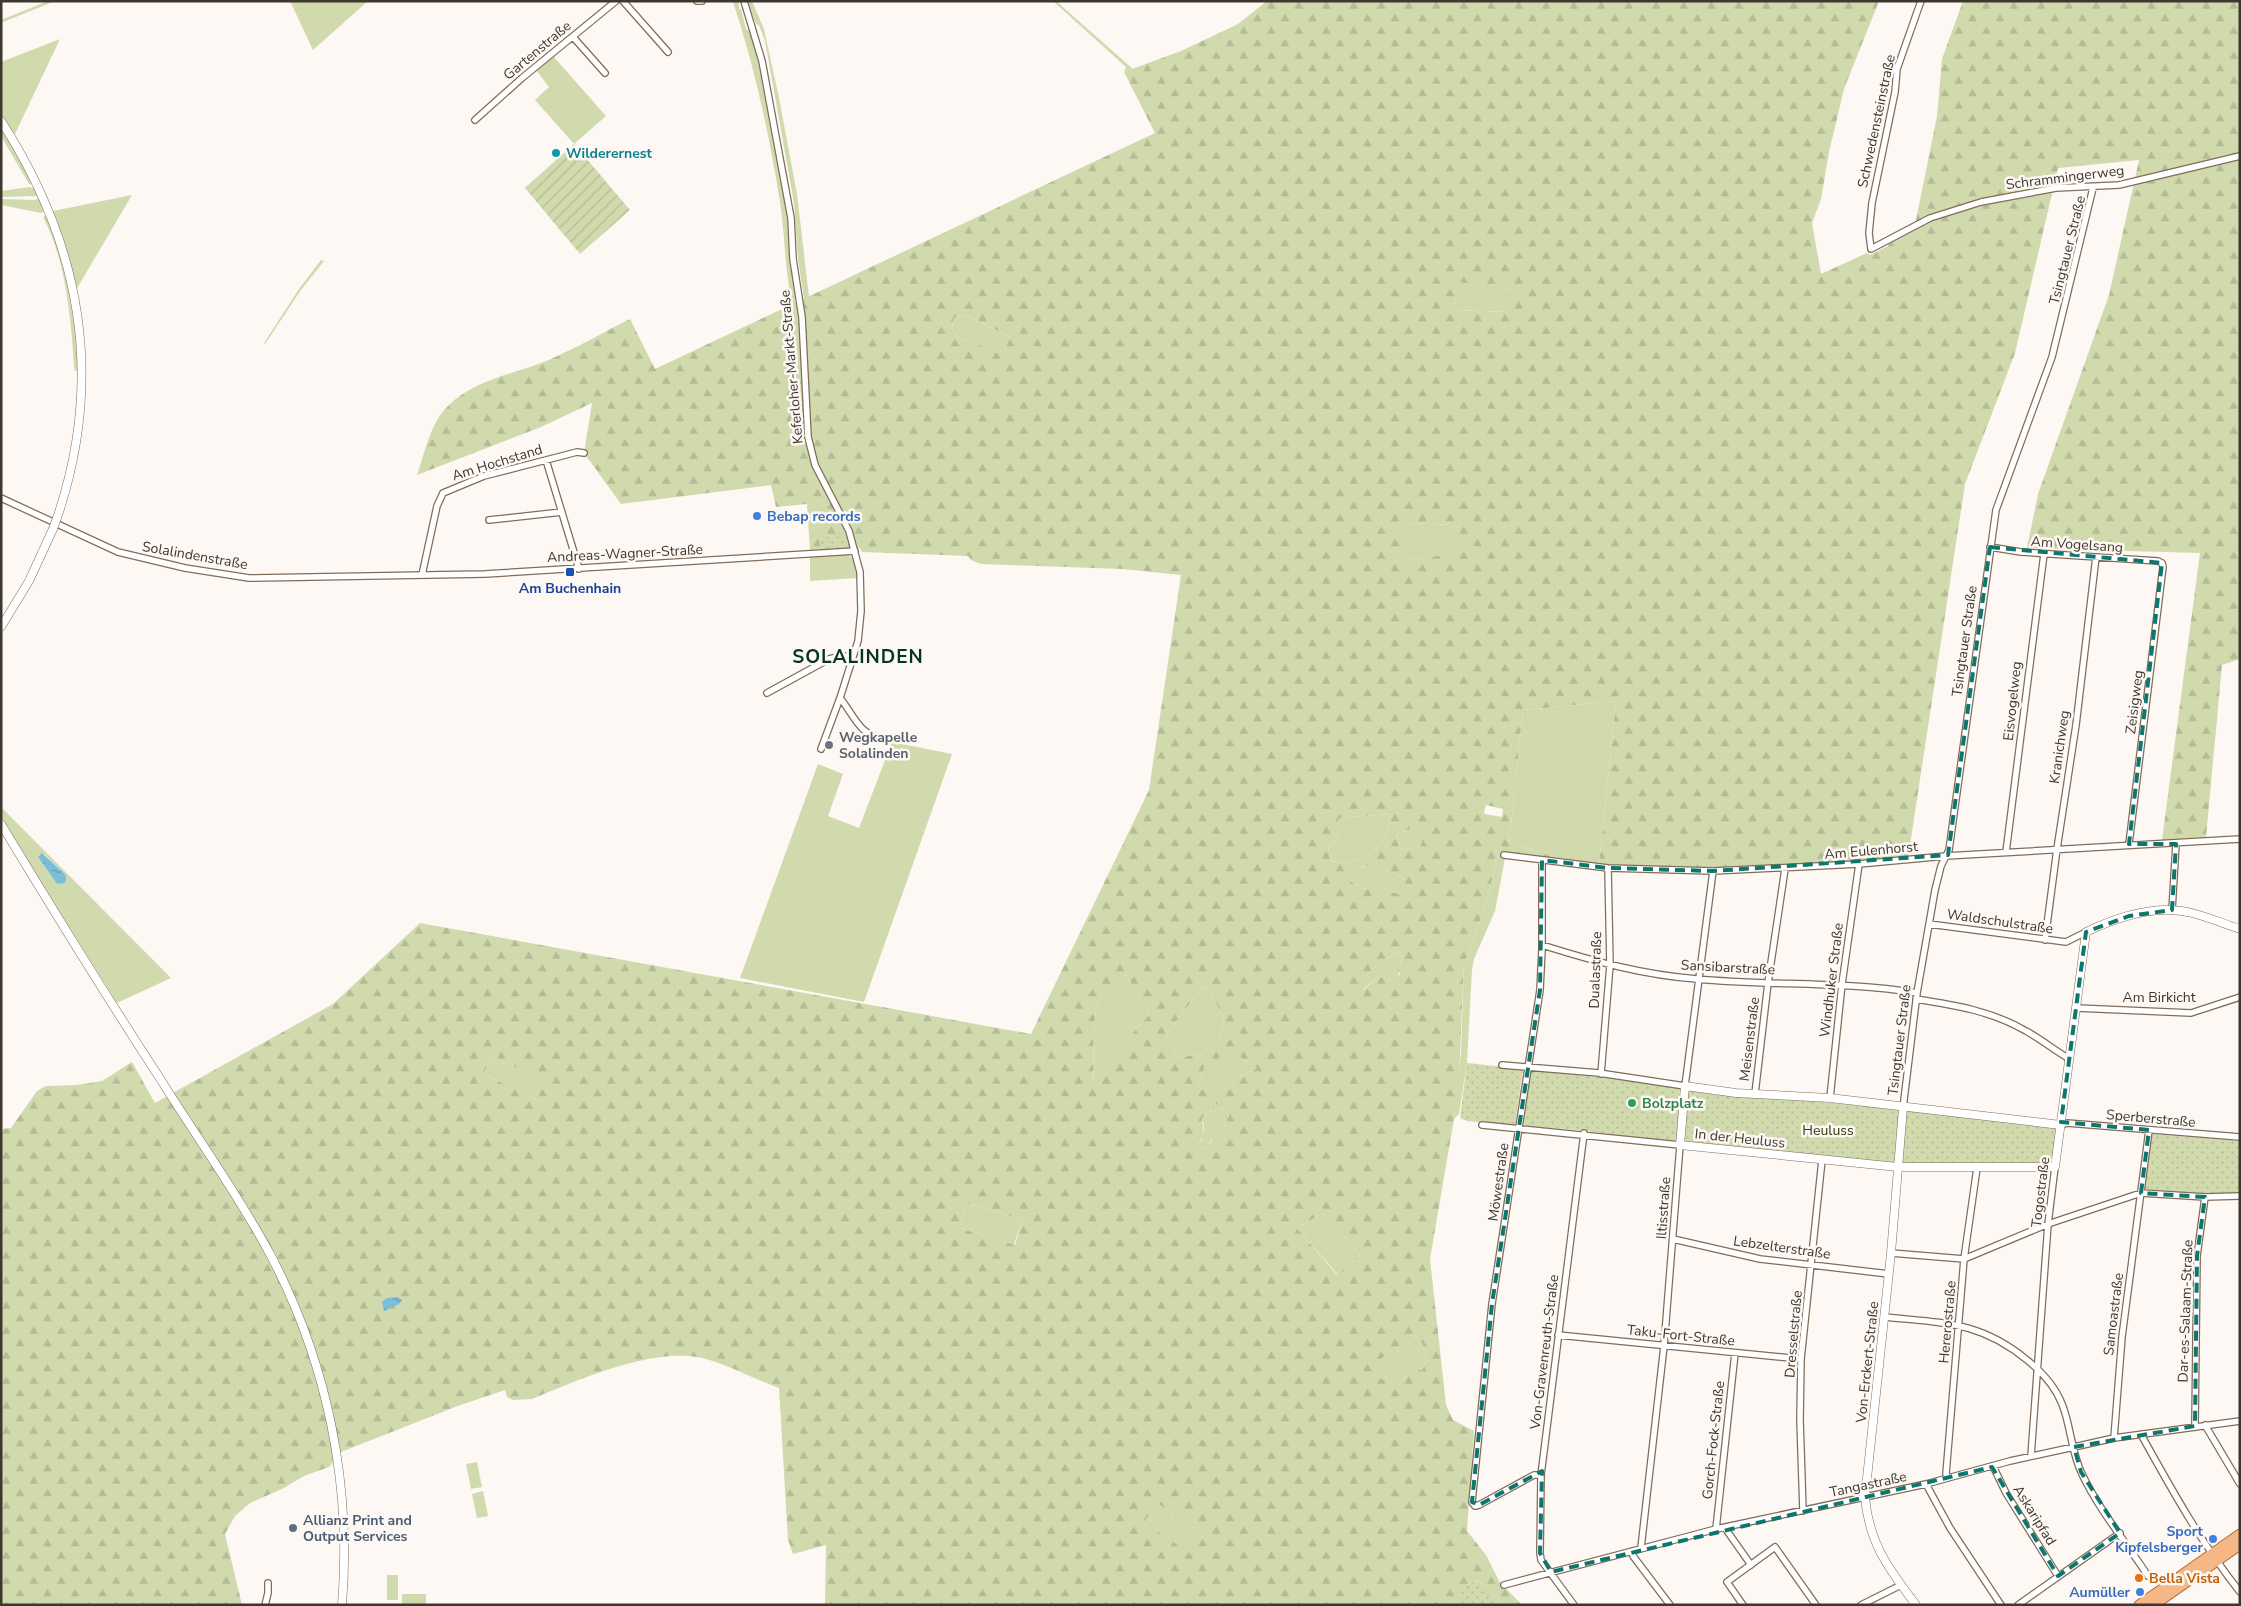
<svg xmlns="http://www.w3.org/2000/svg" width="2241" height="1606" font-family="'Nunito Sans',sans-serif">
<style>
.grass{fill:#d0daad;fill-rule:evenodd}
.forest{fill:url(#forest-firs);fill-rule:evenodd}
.park{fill:url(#park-dots)}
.garden{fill:url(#garden-furrows)}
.water{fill:url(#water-ripples)}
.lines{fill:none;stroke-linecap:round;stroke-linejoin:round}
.street-casing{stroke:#816c59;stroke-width:8}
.secondary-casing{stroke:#816c59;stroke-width:9}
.primary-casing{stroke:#b06b31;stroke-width:11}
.street{stroke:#fff;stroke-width:5.5}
.secondary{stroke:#fff;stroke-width:8}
.primary{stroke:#f4b785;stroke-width:9}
.secondary-bridge-casing{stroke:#816c59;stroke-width:9;stroke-linecap:butt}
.secondary-bridge{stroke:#fff;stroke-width:8}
.marked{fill:none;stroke:#0f766e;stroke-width:4;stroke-dasharray:10 6;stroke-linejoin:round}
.culture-dot{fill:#0f9aa8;stroke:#fdf8f4;stroke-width:2}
.shop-dot{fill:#3f7fe0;stroke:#fdf8f4;stroke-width:2}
.transit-dot{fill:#1a4fb4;stroke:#fdf8f4;stroke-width:2}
.worship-dot{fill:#6b7280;stroke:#fdf8f4;stroke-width:2}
.leisure-dot{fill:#2e9e5b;stroke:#fdf8f4;stroke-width:2}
.service-dot{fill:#5c6f8a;stroke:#fdf8f4;stroke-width:2}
.food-dot{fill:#e8710a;stroke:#fdf8f4;stroke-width:2}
.labels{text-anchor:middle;stroke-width:5;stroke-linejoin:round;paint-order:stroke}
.street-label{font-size:14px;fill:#3f362e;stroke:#fdf8f4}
.culture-label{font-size:14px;font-weight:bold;fill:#0d838f;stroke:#fdf8f4;text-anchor:start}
.shop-label{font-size:14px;font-weight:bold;fill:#366cbe;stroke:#fdf8f4;text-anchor:end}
.transit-label{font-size:14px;font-weight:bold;fill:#164399;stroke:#fdf8f4}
.worship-label{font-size:14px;font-weight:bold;fill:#5b616d;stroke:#fdf8f4;text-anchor:start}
.leisure-label{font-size:14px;font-weight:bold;fill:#27864d;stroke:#fdf8f4;text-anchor:start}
.park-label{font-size:14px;fill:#32390c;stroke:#fdf8f4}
.service-label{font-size:14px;font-weight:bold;fill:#4e5e75;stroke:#fdf8f4;text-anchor:start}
.food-label{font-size:14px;font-weight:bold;fill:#c56008;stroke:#fdf8f4;text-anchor:start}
.district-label{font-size:19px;font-weight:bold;letter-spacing:1px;fill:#023524;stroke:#fdf8f4}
</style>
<defs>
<pattern id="forest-firs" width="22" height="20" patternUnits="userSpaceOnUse" patternTransform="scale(1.25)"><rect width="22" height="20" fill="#d0daad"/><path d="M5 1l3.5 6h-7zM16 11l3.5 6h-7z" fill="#b4bc95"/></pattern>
<pattern id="park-dots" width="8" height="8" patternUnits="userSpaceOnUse" patternTransform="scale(1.25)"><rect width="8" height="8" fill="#d0daad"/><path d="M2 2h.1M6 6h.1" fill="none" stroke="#b4bc95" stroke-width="1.8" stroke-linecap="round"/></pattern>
<pattern id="garden-furrows" width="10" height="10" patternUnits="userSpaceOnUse" patternTransform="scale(1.25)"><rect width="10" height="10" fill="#d0daad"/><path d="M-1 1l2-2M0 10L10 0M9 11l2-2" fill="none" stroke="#b4bc95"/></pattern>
<pattern id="water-ripples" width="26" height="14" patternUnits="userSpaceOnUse" patternTransform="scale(1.25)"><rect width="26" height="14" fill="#7abed9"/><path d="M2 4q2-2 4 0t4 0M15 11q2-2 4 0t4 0" fill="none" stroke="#659bb0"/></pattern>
</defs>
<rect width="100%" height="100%" fill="#fdf8f4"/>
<path class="grass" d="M 48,1 L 55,1 L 1,23 L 1,20 Z
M 290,1 L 368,1 L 313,50 Z
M 739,1 L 739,9 L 741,9 L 746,29 L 749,31 C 758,53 760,77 767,98 L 776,155 L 786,199 L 791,260 L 796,289 L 795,303 L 792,305 C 785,270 785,237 780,202 C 769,134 755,68 733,2 Z
M 747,1 L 752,1 L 764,29 L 779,98 L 797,194 L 809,297 L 804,299 L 798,259 L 794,203 L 765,41 L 759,25 L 756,24 Z
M 1053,1 L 1056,1 L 1133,69 L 1124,72 L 1126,67 Z
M 60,39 L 14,136 L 1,116 L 1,62 Z
M 553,56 L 606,116 L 574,144 L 535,100 L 549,87 L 536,70 Z
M 1,126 L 33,183 L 29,184 L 1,136 Z
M 30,187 L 35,189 L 39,196 L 1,197 L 1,191 Z
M 132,195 L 76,290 L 53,211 Z
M 41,197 L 45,211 L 41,213 L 1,205 L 1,199 L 35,200 Z
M 45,216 L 48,217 C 65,269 76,315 78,371 L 75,371 L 74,367 C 71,319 66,260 43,217 Z
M 321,260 L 324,261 L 301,290 L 265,344 L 264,343 L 299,289 Z
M 1460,281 L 1513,290 L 1509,312 L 1454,310 Z
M 966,315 L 1010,337 L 1003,357 L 969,340 L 964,341 L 956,335 L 952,328 L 954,318 Z
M 1405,523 L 1452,525 L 1461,553 L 1405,560 Z
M 847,554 L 853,559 L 857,578 L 810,581 L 810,556 Z
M 1616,701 L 1599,865 L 1549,855 L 1509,843 L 1523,710 Z
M 892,742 L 952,754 L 864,1002 L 740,978 L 818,764 L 843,774 L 828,816 L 859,828 Z
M 1,807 L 171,978 L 117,1003 L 1,818 ZM 44,854 L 65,874 L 57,884 L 40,860 Z
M 1391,814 C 1388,839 1377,855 1352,862 C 1343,864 1337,864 1330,859 L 1328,847 L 1337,839 L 1339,818 Z
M 1413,828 L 1422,831 L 1425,834 L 1420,846 L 1401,850 L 1396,835 Z
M 1506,853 L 1495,911 L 1474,959 L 1472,969 L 1467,1063 L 1459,1114 L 1454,1119 L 1461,1052 L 1464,964 L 1488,900 L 1496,858 L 1499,854 Z
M 1375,863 L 1406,880 L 1399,895 L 1362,888 L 1350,881 L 1354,870 Z
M 1397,952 L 1402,957 L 1398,977 L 1392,980 L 1380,976 L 1362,990 L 1355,990 L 1372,969 Z
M 1126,975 L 1150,1014 L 1136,1029 L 1098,1086 L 1094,1086 C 1093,1071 1092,1007 1100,997 C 1107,988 1118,981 1126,975 Z
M 1203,986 L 1211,992 L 1224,1020 L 1221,1038 L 1202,1053 L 1178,1058 L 1166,1035 Z
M 1224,1047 L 1257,1068 L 1234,1080 L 1220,1095 L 1197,1087 L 1206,1064 Z
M 491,1055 L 544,1080 L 535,1099 L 484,1074 Z
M 1215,1103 L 1229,1115 L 1221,1134 L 1211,1139 L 1207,1149 L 1198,1145 C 1205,1138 1205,1127 1202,1118 L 1213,1109 Z
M 967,1203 L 1022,1220 L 1014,1245 L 959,1228 Z
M 1323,1213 L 1360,1255 L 1338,1275 L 1297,1228 Z
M 1415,1337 L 1421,1339 C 1425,1351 1428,1359 1422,1370 L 1404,1377 L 1396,1371 L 1382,1379 L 1373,1373 L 1382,1358 L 1401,1350 Z
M 477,1462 L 482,1487 L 471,1489 L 466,1464 Z
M 483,1491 L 488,1516 L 477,1518 L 472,1494 Z
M 1157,1503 L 1205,1535 L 1189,1554 L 1143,1522 Z
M 387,1575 L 398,1575 L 398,1600 L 387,1600 Z
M 402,1594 L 426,1594 L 426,1605 L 402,1605 Z"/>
<path class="forest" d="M 1267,1 L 1879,1 L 1844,89 L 1829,152 L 1821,199 L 1812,223 L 1821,274 L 1867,253 L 1870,255 L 1888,246 L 1889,244 L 1914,230 L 1937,116 L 1942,59 L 1963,1 L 2240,1 L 2240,659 L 2222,665 L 2206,837 L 2162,840 L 2200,553 L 2027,548 L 2038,494 L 2109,295 L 2139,160 L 2058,168 L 2015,353 L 1965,484 L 1908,858 L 1710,869 L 1599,865 L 1616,701 L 1523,710 L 1509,843 L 1549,855 L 1581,860 L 1506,853 L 1499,854 L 1496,858 L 1488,900 L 1464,964 L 1459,1079 L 1454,1119 L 1430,1259 L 1446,1405 L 1453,1420 L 1474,1431 L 1467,1531 L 1486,1555 L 1499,1581 L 1522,1605 L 1504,1605 L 1478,1580 L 1466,1585 L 1453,1605 L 825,1605 L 826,1545 L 793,1554 L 788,1540 L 779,1388 C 754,1379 721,1361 697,1357 C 647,1349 578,1380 532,1399 L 513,1400 L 507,1397 L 505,1390 L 455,1407 L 341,1452 L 329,1467 L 304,1476 L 282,1489 L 250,1503 L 235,1516 L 225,1534 L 242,1605 L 1,1605 L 1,1129 L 11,1128 L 37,1091 L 46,1086 L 77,1085 L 102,1081 L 132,1062 L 155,1103 L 333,1004 L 420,923 L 1031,1034 L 1149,790 L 1181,575 L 1123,569 L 981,564 L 971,560 L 968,556 L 862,552 L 860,548 L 810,550 L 807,504 L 776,507 L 771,485 L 621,504 L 584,453 L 592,403 L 541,427 L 417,475 C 425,453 430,423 448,406 C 476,378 517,374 551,359 C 578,347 604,332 630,319 L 655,369 L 1155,133 L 1124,72 L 1181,51 L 1238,24 ZM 1460,282 L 1513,290 L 1508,312 L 1454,310 ZM 966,315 L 1010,337 L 1003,356 L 969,340 L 964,341 L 956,335 L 952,328 L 954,318 ZM 1405,523 L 1452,525 L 1460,553 L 1405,560 ZM 1486,805 L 1503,809 L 1502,817 L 1485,814 L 1484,812 ZM 1391,814 C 1388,839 1377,855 1352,862 C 1343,864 1337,864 1330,859 L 1328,847 L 1337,839 L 1339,818 ZM 1413,828 L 1416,835 L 1422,831 L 1425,834 L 1420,846 L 1401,850 L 1396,835 ZM 1375,863 L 1406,880 L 1399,894 L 1362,888 L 1350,881 L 1354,870 ZM 1397,952 L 1402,957 L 1401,964 L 1396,966 L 1400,974 L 1398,977 L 1394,977 L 1392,980 L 1380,976 L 1363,990 L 1355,990 L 1372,969 ZM 1126,975 L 1150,1014 L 1136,1029 L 1098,1086 L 1094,1086 C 1093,1071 1092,1007 1100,997 C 1106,989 1118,982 1126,975 ZM 1203,986 L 1211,992 L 1224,1020 L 1221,1038 L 1202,1053 L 1178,1058 L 1166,1035 ZM 1224,1047 L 1257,1068 L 1234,1080 L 1220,1095 L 1197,1087 L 1206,1064 L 1217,1061 ZM 491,1055 L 543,1080 L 535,1099 L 484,1074 ZM 1215,1103 L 1229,1115 L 1221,1134 L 1214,1134 L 1207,1149 L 1198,1145 L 1204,1135 L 1202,1118 L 1213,1109 ZM 967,1203 L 1022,1220 L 1015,1245 L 959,1228 ZM 1323,1213 L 1360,1255 L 1337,1275 L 1297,1228 ZM 1415,1337 L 1421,1340 C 1425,1351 1428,1359 1422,1370 L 1411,1370 L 1410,1375 L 1404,1377 L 1396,1371 L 1382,1379 L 1374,1373 L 1382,1358 L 1401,1350 ZM 1157,1503 L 1205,1535 L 1189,1553 L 1144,1522 Z"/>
<path class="park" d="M 848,536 L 848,547 L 820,549 L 819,538 Z
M 1467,1063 L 1523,1069 L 1515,1125 L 1467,1121 L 1460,1118 Z
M 1534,1070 L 1658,1084 L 1680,1088 L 1677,1139 L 1671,1142 L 1578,1130 L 1526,1126 L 1523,1123 L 1530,1072 Z
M 1691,1090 L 1897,1109 L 1900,1112 L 1895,1164 L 1687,1142 L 1684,1139 L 1688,1092 Z
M 1909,1110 L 2057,1127 L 2053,1163 L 1975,1166 L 1902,1165 L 1906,1113 Z
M 2151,1134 L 2240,1141 L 2240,1193 L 2205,1194 L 2143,1189 Z
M 1478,1580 L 1504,1605 L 1453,1605 L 1466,1585 Z"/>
<path class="garden" d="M 574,144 L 630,210 L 580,254 L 525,188 Z"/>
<path class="water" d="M 42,853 L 65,874 L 66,879 L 65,883 L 57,884 L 38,857 Z
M 398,1297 L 402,1300 L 399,1304 L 384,1311 L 382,1302 L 387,1298 Z"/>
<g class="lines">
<defs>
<path id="street" d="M 623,1 L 668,52
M 697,1 L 702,1
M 744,1 L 762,61 L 791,218 L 793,259 L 802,317 L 808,437 L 815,465 L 849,531 L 860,572 L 861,611 L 858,641 L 840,698 L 821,749
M 1921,1 L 1897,69 L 1895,92 L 1872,203 L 1869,233 L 1871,249 L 1930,218 L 1981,202 L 2056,188 L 2119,185 L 2240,156
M 573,37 L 605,73
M 475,120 L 522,78 L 616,1
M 546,460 L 579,569
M 1,498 L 118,552 L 185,568 L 249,578 L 485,574 L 855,551
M 489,520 L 562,512
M 1990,547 L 2021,552 L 2158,561 L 2162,563 L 2163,567 L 2129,844
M 422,575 L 437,506 L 443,493 L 484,476 L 577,452 L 584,453
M 767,693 L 829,659 L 842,656 L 853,657
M 840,698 C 854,715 859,735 883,739
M 2006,852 L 2044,554
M 1504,855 L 1608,868 L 1713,871 L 1859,864 L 1946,856 L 2240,839
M 2172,910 L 2176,844
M 1929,924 L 2066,942 L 2086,932
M 2045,940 L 2057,849 L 2076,725 L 2096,557
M 1542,945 C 1593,961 1643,975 1697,979 C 1770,986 1844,981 1917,993
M 1916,999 C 1954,1005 1992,1011 2026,1031 C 2041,1039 2054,1050 2068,1058
M 2076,1008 L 2191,1013 L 2240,997
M 1502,1065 L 1599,1073 L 1685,1086 L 1713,871
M 1601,1074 L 1610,965 L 1608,868
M 1755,1094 L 1768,983 L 1785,869
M 1830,1098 L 1842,984 L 1859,864
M 1903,1108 L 1917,993 L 1935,890 L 1941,866 L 1949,850 L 1996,510 L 2052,357 L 2093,188
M 1482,1125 L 1680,1145 L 1664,1346 L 1641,1548
M 2061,1125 L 2067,1123 L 2240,1137
M 1673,1239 L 1760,1259 L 1889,1274
M 1891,1253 L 1964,1259 L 2048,1224 L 2141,1193 L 2205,1197 L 2240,1196
M 1885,1317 C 1942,1323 1980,1321 2027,1360 C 2042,1372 2055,1386 2062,1404 C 2071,1426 2071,1452 2082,1474 C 2099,1510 2126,1542 2148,1576
M 1558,1335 L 1801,1359
M 2205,1425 L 2240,1484
M 2195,1426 L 2197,1256 L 2205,1197
M 2142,1434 L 2143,1438 C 2173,1492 2202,1544 2240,1592
M 2114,1438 L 2122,1337 L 2149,1130
M 2031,1456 L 2048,1224 L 2055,1167
M 1993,1466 L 2006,1493 L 2058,1576
M 1541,1475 L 1534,1475 L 1479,1505 L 1475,1506 L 1472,1502 L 1492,1304 L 1540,990 L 1542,949 L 1542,860
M 1948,1478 L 1946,1474 L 1964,1259 L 1977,1168
M 1926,1484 L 1950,1528 L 2001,1605
M 1803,1511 L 1800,1420 L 1801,1359 L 1822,1160
M 1725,1528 L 1751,1565
M 1716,1529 L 1735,1353
M 1632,1551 L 1633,1556 L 1670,1605
M 1504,1585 L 1716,1529 L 1926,1484 L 2010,1461 L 2074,1447 L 2114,1438 L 2240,1421
M 265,1605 L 268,1593 L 268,1583
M 1574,1605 L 1541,1560 L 1540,1553 L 1541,1475 L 1584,1133
M 1743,1605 L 1727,1582 L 1775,1547 L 1816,1605
M 1861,1605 L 1901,1585
M 2018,1605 L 2120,1533"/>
<path id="secondary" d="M 1,121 C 81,245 105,377 57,518
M 1,627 L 29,581 L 53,529
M 1,824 C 53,910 106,996 161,1080 C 197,1138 238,1194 270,1254 C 327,1362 352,1483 342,1605
M 1903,1108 L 1891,1253 L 1865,1497 C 1869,1544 1889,1569 1916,1605
M 2061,1125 L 1830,1098 L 1736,1093 L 1685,1086 L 1680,1145 L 1898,1167 L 2055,1167 L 2086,932 C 2117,917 2157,904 2192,913 C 2208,917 2224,924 2240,929"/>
<path id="primary" d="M 2139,1605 L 2240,1534
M 2154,1605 L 2240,1545"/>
</defs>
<use href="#street" class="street-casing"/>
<use href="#secondary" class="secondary-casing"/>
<use href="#primary" class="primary-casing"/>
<use href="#street" class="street"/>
<use href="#secondary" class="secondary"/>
<use href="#primary" class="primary"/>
<defs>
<path id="secondary-bridge" d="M 53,529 L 57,518"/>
</defs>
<use href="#secondary-bridge" class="secondary-bridge-casing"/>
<use href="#secondary-bridge" class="secondary-bridge"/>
</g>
<path class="marked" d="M 1990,547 L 2162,563 L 2129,844 L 2176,844 L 2172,910 L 2129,916 L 2086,932 L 2061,1122 L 2149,1130 L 2141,1193 L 2205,1197 L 2197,1256 L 2195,1426 L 2074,1447 L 2081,1472 L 2120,1533 L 2058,1576 L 1992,1467 L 1551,1572 L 1540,1553 L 1542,1471 L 1479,1505 L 1472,1502 L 1492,1304 L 1540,990 L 1542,860 L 1608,868 L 1713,871 L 1948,855 Z"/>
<circle class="culture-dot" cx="556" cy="153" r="5"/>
<g class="shop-dot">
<circle cx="757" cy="516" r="5"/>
<circle cx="2213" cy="1539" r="5"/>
<circle cx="2140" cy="1592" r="5"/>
</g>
<rect class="transit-dot" x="565" y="567" width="10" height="10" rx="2.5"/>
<circle class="worship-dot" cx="829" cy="745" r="5"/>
<circle class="leisure-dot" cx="1632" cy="1103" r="5"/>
<circle class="service-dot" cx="293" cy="1528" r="5"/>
<circle class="food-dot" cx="2139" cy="1578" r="5"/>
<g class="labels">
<g class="street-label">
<text transform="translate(537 50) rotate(-40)" y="5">Gartenstraße</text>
<text transform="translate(1876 121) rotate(-78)" y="5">Schwedensteinstraße</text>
<text transform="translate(2065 177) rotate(-7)" y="5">Schrammingerweg</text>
<text transform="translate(2067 250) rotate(-76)" y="5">Tsingtauer Straße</text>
<text transform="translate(791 367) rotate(-95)" y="5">Keferloher-Markt-Straße</text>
<text transform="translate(497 462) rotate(-17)" y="5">Am Hochstand</text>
<text transform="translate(2077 544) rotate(4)" y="5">Am Vogelsang</text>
<text transform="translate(625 553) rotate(-3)" y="5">Andreas-Wagner-Straße</text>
<text transform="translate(195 555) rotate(10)" y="5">Solalindenstraße</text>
<text transform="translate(1964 641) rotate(-82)" y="5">Tsingtauer Straße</text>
<text transform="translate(2012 701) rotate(-84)" y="5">Eisvogelweg</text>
<text transform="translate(2134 702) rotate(-83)" y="5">Zeisigweg</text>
<text transform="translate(2059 747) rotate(-82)" y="5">Kranichweg</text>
<text transform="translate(1871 850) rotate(-5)" y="5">Am Eulenhorst</text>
<text transform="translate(2000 921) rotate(8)" y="5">Waldschulstraße</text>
<text transform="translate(1728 967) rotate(3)" y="5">Sansibarstraße</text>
<text transform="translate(1595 970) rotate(-88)" y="5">Dualastraße</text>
<text transform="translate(1831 980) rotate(-83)" y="5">Windhuker Straße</text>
<text x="2159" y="1002">Am Birkicht</text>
<text transform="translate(1749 1039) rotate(-83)" y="5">Meisenstraße</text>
<text transform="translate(1899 1040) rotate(-83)" y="5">Tsingtauer Straße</text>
<text transform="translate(2151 1118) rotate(5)" y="5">Sperberstraße</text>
<text transform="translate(1740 1138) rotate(6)" y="5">In der Heuluss</text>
<text transform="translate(1498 1182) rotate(-82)" y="5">Möwestraße</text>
<text transform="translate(2040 1192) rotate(-83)" y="5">Togostraße</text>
<text transform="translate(1663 1208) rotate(-86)" y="5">Iltisstraße</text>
<text transform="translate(1782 1247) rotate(8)" y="5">Lebzelterstraße</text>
<text transform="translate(2185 1311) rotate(-88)" y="5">Dar-es-Salaam-Straße</text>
<text transform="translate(2113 1314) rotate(-83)" y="5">Samoastraße</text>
<text transform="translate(1947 1322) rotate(-85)" y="5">Hererostraße</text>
<text transform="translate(1793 1334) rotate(-85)" y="5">Dresselstraße</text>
<text transform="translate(1681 1335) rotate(6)" y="5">Taku-Fort-Straße</text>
<text transform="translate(1544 1352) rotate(-83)" y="5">Von-Gravenreuth-Straße</text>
<text transform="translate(1867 1362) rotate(-84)" y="5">Von-Erckert-Straße</text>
<text transform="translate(1713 1440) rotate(-84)" y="5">Gorch-Fock-Straße</text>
<text transform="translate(1868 1484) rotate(-12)" y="5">Tangastraße</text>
<text transform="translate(2035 1515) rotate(58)" y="5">Askaripfad</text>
</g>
<g class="culture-label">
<text x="566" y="158">Wilderernest</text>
</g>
<g class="shop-label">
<text x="767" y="521" text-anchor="start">Bebap records</text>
<text x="2203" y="1536">Sport<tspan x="2203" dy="16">Kipfelsberger</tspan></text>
<text x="2130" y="1597">Aumüller</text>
</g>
<g class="transit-label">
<text x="570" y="593">Am Buchenhain</text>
</g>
<g class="worship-label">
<text x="839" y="742">Wegkapelle<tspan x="839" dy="16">Solalinden</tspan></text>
</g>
<g class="leisure-label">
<text x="1642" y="1108">Bolzplatz</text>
</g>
<g class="park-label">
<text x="1828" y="1135">Heuluss</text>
</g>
<g class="service-label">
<text x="303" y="1525">Allianz Print and<tspan x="303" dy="16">Output Services</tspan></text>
</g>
<g class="food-label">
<text x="2149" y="1583">Bella Vista</text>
</g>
<g class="district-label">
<text x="858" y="663">SOLALINDEN</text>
</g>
</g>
<rect width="2241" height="1606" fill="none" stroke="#3f362e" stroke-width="5"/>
</svg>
